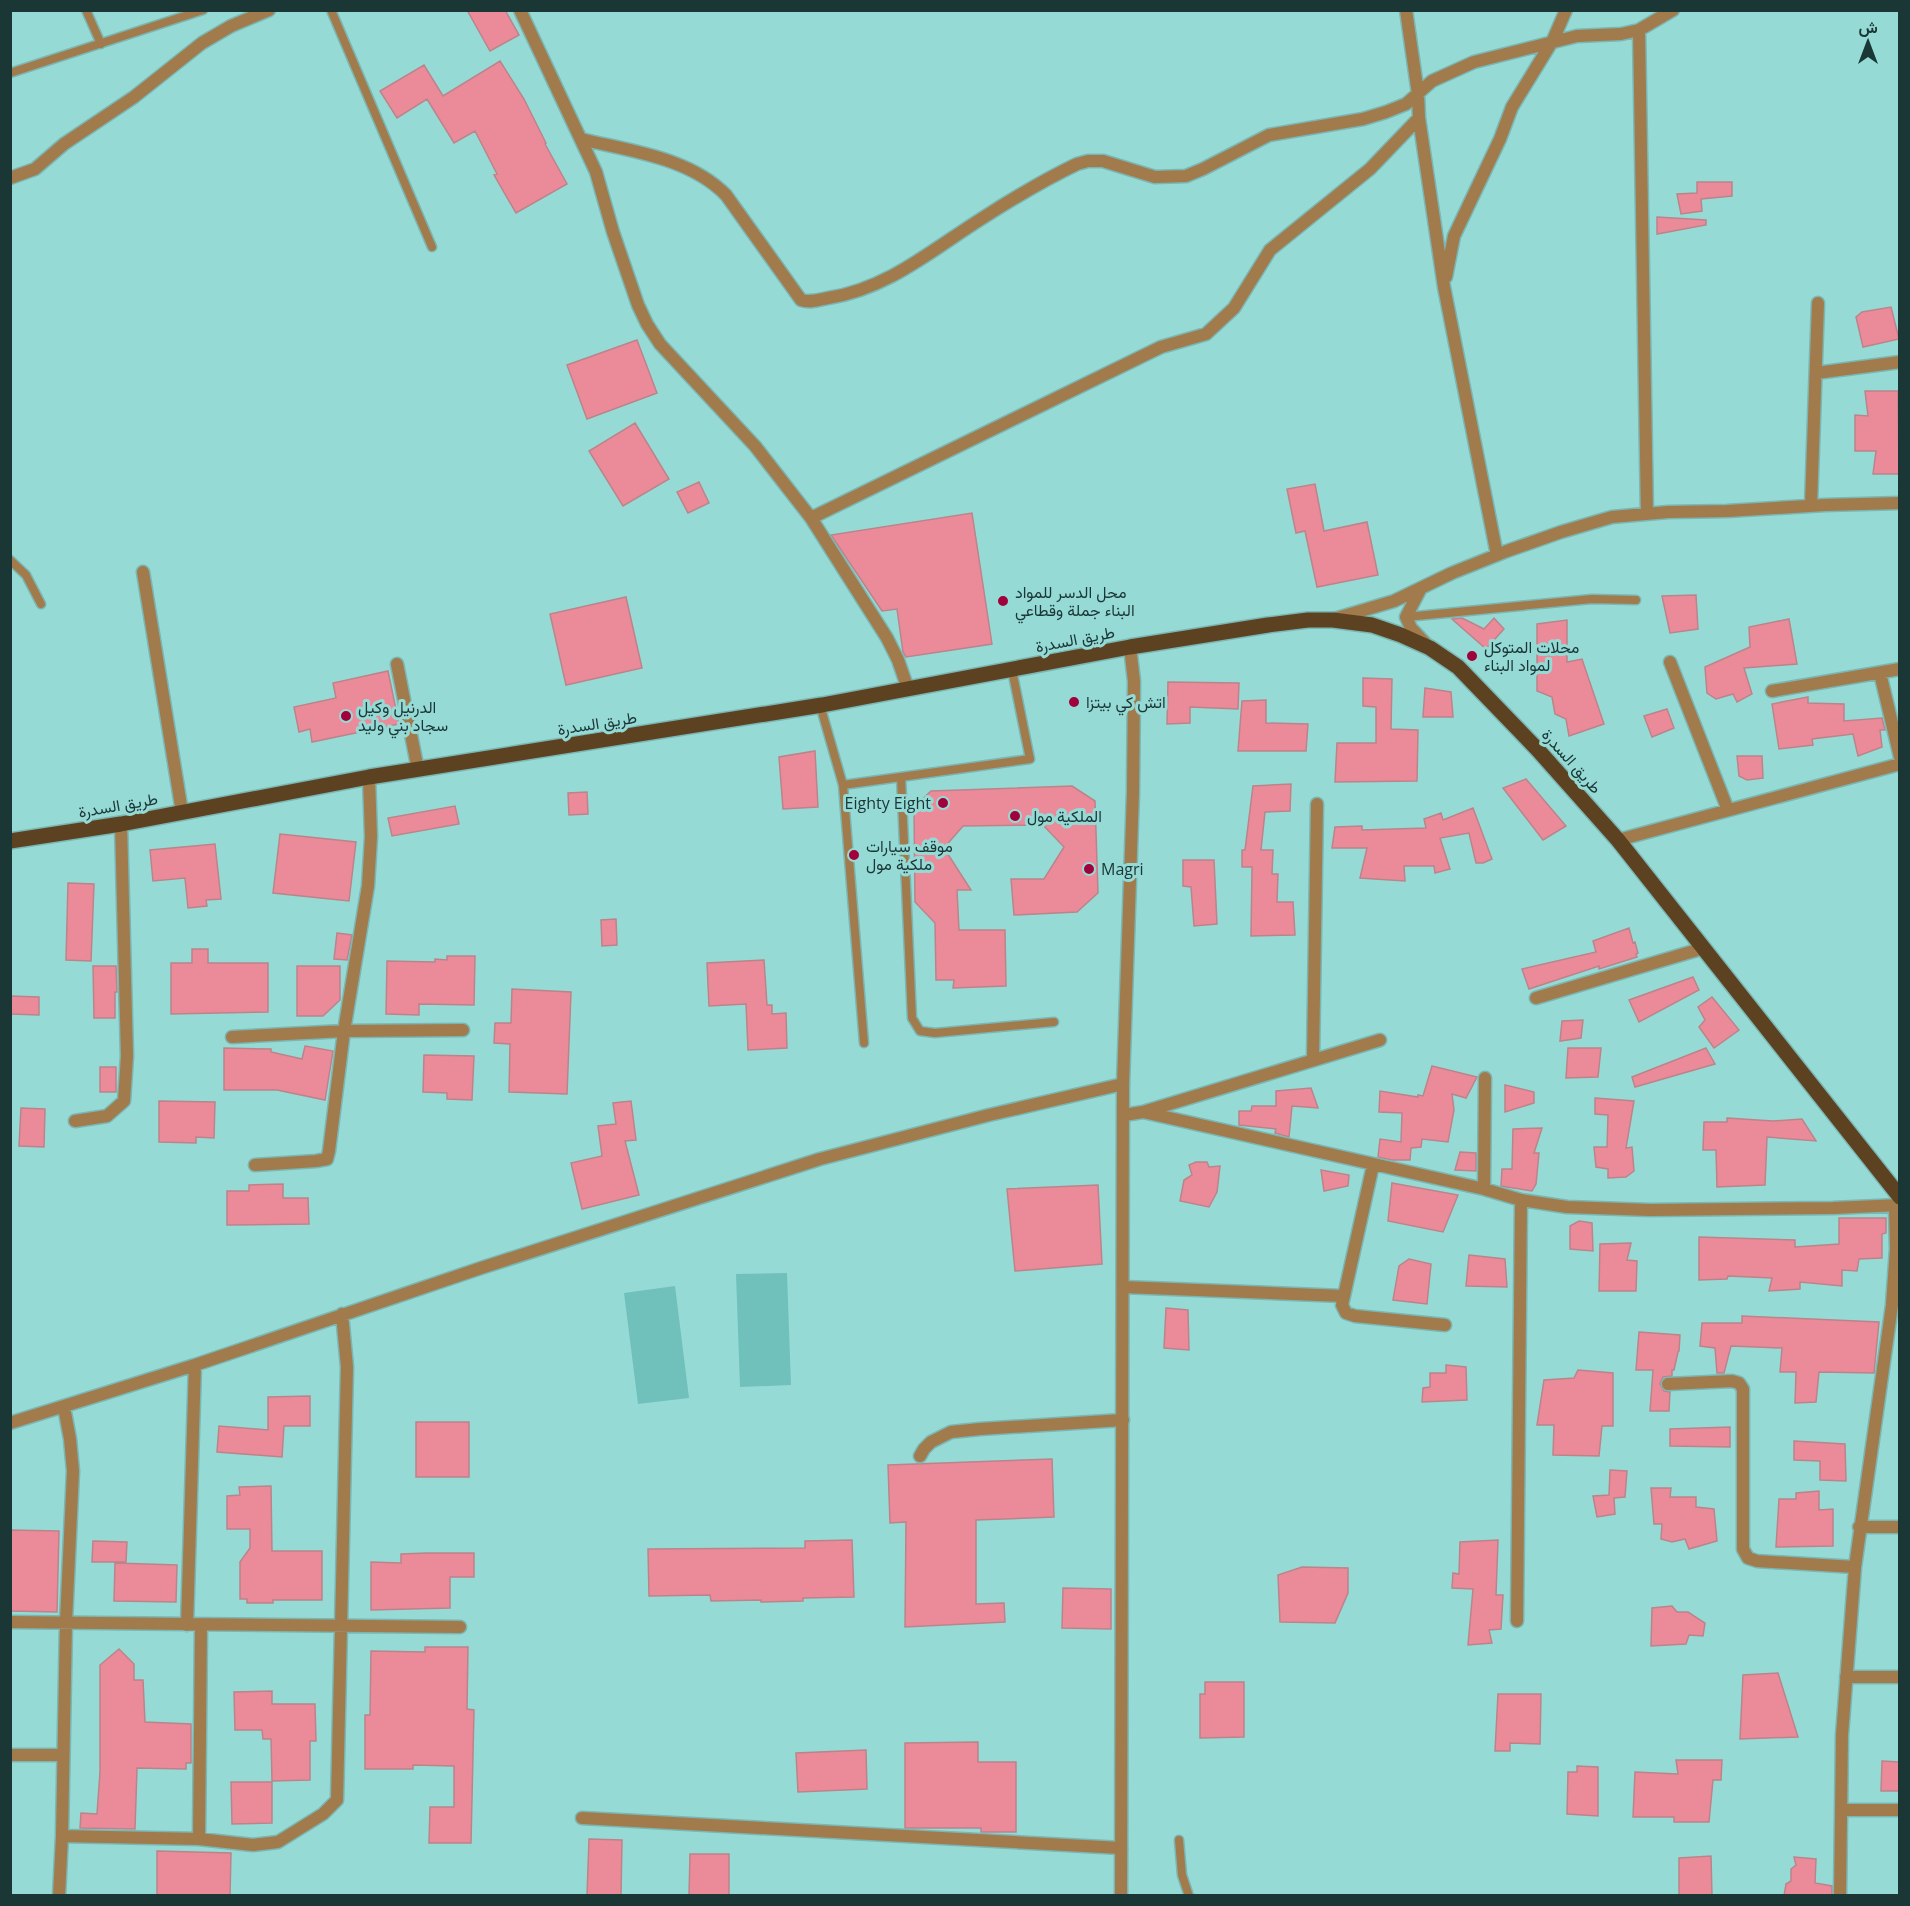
<svg xmlns="http://www.w3.org/2000/svg" width="1910" height="1906" font-family="'Open Sans',Vazirmatn,sans-serif">
<style>
.pitch{fill:#70c0bc}
.building{fill:#eb8b99;stroke:#bb848a;stroke-width:1.5}
.lines{fill:none;stroke-linecap:round;stroke-linejoin:round}
.service-casing{stroke:#7bb6b3;stroke-width:11}
.minor-casing{stroke:#7bb6b3;stroke-width:15}
.tertiary-casing{stroke:#7bb6b3;stroke-width:15}
.primary-casing{stroke:#7bb6b3;stroke-width:18}
.service{stroke:#a17b4b;stroke-width:8}
.minor{stroke:#a17b4b;stroke-width:12}
.tertiary{stroke:#a17b4b;stroke-width:12}
.primary{stroke:#5c4221;stroke-width:15}
.poi-dot{fill:#a0013b;stroke:#96dad6;stroke-width:2}
.labels{text-anchor:middle;stroke-width:6;stroke-linejoin:round;paint-order:stroke}
.poi-label{font-size:16px;fill:#1a3635;stroke:#96dad6;text-anchor:start}
.street-label{font-size:16px;fill:#1a3635;stroke:#96dad6}
</style>
<rect width="100%" height="100%" fill="#96dad6"/>
<path class="pitch" d="M 787,1273 L 791,1385 L 740,1387 L 736,1274 Z
M 675,1286 L 689,1398 L 638,1404 L 624,1293 Z"/>
<path class="building" d="M 467,10 L 505,10 L 519,35 L 490,51 Z
M 500,61 L 524,99 L 546,143 L 545,144 L 567,184 L 516,213 L 494,175 L 497,174 L 475,131 L 454,143 L 427,99 L 397,118 L 380,91 L 424,65 L 443,96 Z
M 1697,182 L 1732,182 L 1732,196 L 1701,199 L 1702,211 L 1681,214 L 1677,194 L 1697,193 Z
M 1657,217 L 1706,220 L 1706,225 L 1657,234 Z
M 1891,307 L 1899,339 L 1863,347 L 1856,317 L 1862,312 Z
M 637,340 L 657,393 L 587,419 L 567,365 Z
M 1865,391 L 1898,391 L 1899,474 L 1873,474 L 1876,451 L 1855,451 L 1855,415 L 1868,416 Z
M 635,423 L 669,479 L 623,506 L 589,451 Z
M 699,482 L 709,503 L 688,513 L 677,492 Z
M 1315,484 L 1324,531 L 1367,522 L 1378,575 L 1317,587 L 1305,531 L 1296,533 L 1287,489 Z
M 972,513 L 992,644 L 906,657 L 903,652 L 897,609 L 882,611 L 831,535 Z
M 1696,595 L 1698,629 L 1670,633 L 1662,596 Z
M 626,597 L 642,668 L 566,685 L 550,614 Z
M 1462,618 L 1484,629 L 1494,618 L 1504,629 L 1486,649 L 1452,619 Z
M 1789,619 L 1797,664 L 1744,668 L 1752,694 L 1737,702 L 1733,694 L 1716,699 L 1707,693 L 1705,667 L 1750,647 L 1749,627 Z
M 1567,620 L 1567,662 L 1582,659 L 1604,724 L 1569,736 L 1566,719 L 1555,714 L 1552,697 L 1537,691 L 1537,624 Z
M 388,671 L 399,724 L 312,742 L 310,729 L 299,732 L 294,707 L 336,698 L 333,683 Z
M 1363,678 L 1392,679 L 1391,729 L 1418,730 L 1417,781 L 1335,782 L 1337,743 L 1376,743 L 1376,707 L 1363,706 Z
M 1168,682 L 1239,683 L 1238,709 L 1190,707 L 1190,723 L 1167,724 Z
M 1425,688 L 1451,692 L 1453,717 L 1423,717 Z
M 1808,697 L 1808,703 L 1844,704 L 1844,721 L 1882,718 L 1885,730 L 1880,730 L 1882,747 L 1858,756 L 1853,734 L 1812,739 L 1813,745 L 1779,749 L 1772,704 Z
M 1266,700 L 1266,723 L 1308,724 L 1306,751 L 1238,751 L 1242,701 Z
M 1667,709 L 1674,728 L 1652,737 L 1644,716 Z
M 815,751 L 818,807 L 783,809 L 779,757 Z
M 1737,756 L 1762,756 L 1763,778 L 1747,780 L 1739,776 Z
M 1526,779 L 1566,826 L 1543,840 L 1503,788 Z
M 1291,784 L 1290,811 L 1265,812 L 1261,850 L 1273,850 L 1272,874 L 1278,874 L 1277,902 L 1293,902 L 1295,935 L 1251,936 L 1252,867 L 1242,867 L 1242,850 L 1245,850 L 1253,786 Z
M 1072,786 L 1095,801 L 1098,893 L 1077,912 L 1014,915 L 1011,879 L 1044,879 L 1064,847 L 1043,825 L 963,826 L 944,848 L 971,890 L 957,890 L 959,930 L 1005,930 L 1006,986 L 953,988 L 954,980 L 936,980 L 935,923 L 915,902 L 914,807 L 931,791 Z
M 587,792 L 588,814 L 569,815 L 568,793 Z
M 455,806 L 459,824 L 392,836 L 388,818 Z
M 1473,808 L 1492,859 L 1483,863 L 1476,863 L 1469,833 L 1440,838 L 1450,869 L 1435,873 L 1434,866 L 1404,866 L 1405,881 L 1360,878 L 1367,848 L 1332,848 L 1335,827 L 1362,826 L 1362,830 L 1426,828 L 1424,819 L 1441,813 L 1443,820 Z
M 280,834 L 356,842 L 349,901 L 273,893 Z
M 215,844 L 221,899 L 206,900 L 207,906 L 188,908 L 185,878 L 153,881 L 150,850 Z
M 1183,860 L 1214,860 L 1217,924 L 1194,926 L 1191,887 L 1183,886 Z
M 68,883 L 94,884 L 91,961 L 66,960 Z
M 616,919 L 617,945 L 602,946 L 601,920 Z
M 1629,928 L 1633,943 L 1635,942 L 1638,953 L 1636,954 L 1637,957 L 1599,969 L 1599,966 L 1529,989 L 1522,969 L 1596,952 L 1593,941 Z
M 337,933 L 352,935 L 347,960 L 334,959 Z
M 192,949 L 208,949 L 208,963 L 268,963 L 268,1012 L 171,1014 L 171,963 L 192,963 Z
M 447,956 L 475,956 L 474,1005 L 419,1004 L 419,1015 L 386,1014 L 387,961 L 435,962 L 435,959 L 447,960 Z
M 764,960 L 767,1005 L 772,1005 L 772,1014 L 786,1013 L 787,1048 L 748,1050 L 746,1004 L 709,1006 L 707,963 Z
M 93,966 L 116,966 L 117,992 L 115,992 L 115,1018 L 94,1018 Z
M 297,966 L 340,966 L 340,1000 L 323,1016 L 297,1016 Z
M 1693,977 L 1699,990 L 1639,1022 L 1629,1000 Z
M 512,989 L 571,992 L 567,1094 L 509,1092 L 510,1044 L 494,1043 L 495,1023 L 511,1023 Z
M 10,996 L 39,997 L 39,1015 L 10,1014 Z
M 1712,997 L 1739,1030 L 1714,1048 L 1699,1027 L 1705,1020 L 1698,1007 Z
M 1583,1020 L 1581,1038 L 1560,1041 L 1562,1021 Z
M 305,1046 L 333,1051 L 325,1100 L 277,1090 L 224,1090 L 224,1048 L 271,1049 L 271,1052 L 302,1059 Z
M 1568,1048 L 1601,1048 L 1598,1077 L 1566,1078 Z
M 1706,1048 L 1715,1064 L 1635,1087 L 1632,1077 Z
M 424,1055 L 474,1056 L 472,1100 L 447,1099 L 447,1093 L 423,1092 Z
M 1432,1066 L 1477,1077 L 1466,1098 L 1452,1094 L 1454,1110 L 1448,1142 L 1422,1139 L 1421,1147 L 1411,1148 L 1410,1160 L 1392,1160 L 1378,1157 L 1380,1139 L 1401,1142 L 1402,1113 L 1379,1112 L 1380,1091 L 1418,1097 L 1418,1095 L 1423,1096 Z
M 100,1067 L 116,1067 L 116,1092 L 100,1092 Z
M 1505,1085 L 1534,1092 L 1534,1103 L 1505,1112 Z
M 1311,1088 L 1318,1108 L 1292,1106 L 1289,1137 L 1275,1133 L 1276,1129 L 1239,1125 L 1239,1111 L 1251,1111 L 1252,1106 L 1276,1106 L 1276,1091 Z
M 1595,1098 L 1634,1101 L 1626,1148 L 1632,1147 L 1634,1171 L 1626,1177 L 1608,1178 L 1608,1169 L 1596,1167 L 1594,1147 L 1607,1147 L 1608,1115 L 1595,1114 Z
M 159,1101 L 215,1102 L 214,1138 L 196,1137 L 196,1143 L 159,1142 Z
M 631,1101 L 636,1140 L 625,1141 L 639,1195 L 582,1209 L 571,1163 L 602,1156 L 598,1126 L 616,1124 L 613,1103 Z
M 21,1108 L 45,1109 L 44,1147 L 19,1146 Z
M 1727,1118 L 1773,1121 L 1802,1119 L 1816,1141 L 1767,1137 L 1765,1185 L 1717,1187 L 1716,1150 L 1703,1150 L 1704,1122 L 1727,1122 Z
M 1542,1128 L 1534,1153 L 1539,1153 L 1536,1184 L 1532,1191 L 1501,1186 L 1502,1169 L 1512,1169 L 1513,1129 Z
M 1460,1152 L 1476,1153 L 1476,1171 L 1455,1170 Z
M 1196,1162 L 1207,1162 L 1209,1167 L 1220,1166 L 1217,1192 L 1209,1207 L 1180,1201 L 1184,1180 L 1192,1175 L 1189,1165 Z
M 1321,1170 L 1349,1175 L 1348,1186 L 1324,1191 Z
M 1392,1183 L 1458,1195 L 1443,1232 L 1388,1221 Z
M 283,1184 L 283,1198 L 308,1198 L 309,1224 L 227,1225 L 227,1191 L 249,1191 L 249,1185 Z
M 1098,1185 L 1102,1264 L 1015,1271 L 1007,1189 Z
M 1839,1218 L 1886,1218 L 1886,1233 L 1882,1234 L 1882,1258 L 1859,1259 L 1857,1271 L 1842,1270 L 1842,1286 L 1800,1282 L 1800,1289 L 1769,1291 L 1772,1278 L 1728,1276 L 1727,1279 L 1699,1280 L 1699,1237 L 1795,1240 L 1795,1247 L 1839,1244 Z
M 1579,1221 L 1592,1223 L 1593,1251 L 1570,1249 L 1570,1226 Z
M 1631,1243 L 1627,1260 L 1637,1261 L 1636,1291 L 1599,1291 L 1600,1244 Z
M 1469,1255 L 1505,1259 L 1507,1287 L 1466,1286 Z
M 1409,1259 L 1431,1264 L 1427,1304 L 1393,1300 L 1399,1266 Z
M 1166,1308 L 1188,1310 L 1189,1350 L 1164,1348 Z
M 1742,1316 L 1879,1322 L 1874,1373 L 1819,1372 L 1816,1402 L 1795,1403 L 1796,1372 L 1780,1372 L 1782,1348 L 1731,1346 L 1724,1373 L 1717,1373 L 1715,1348 L 1700,1346 L 1702,1323 L 1742,1323 Z
M 1639,1332 L 1680,1335 L 1679,1351 L 1678,1352 L 1674,1370 L 1672,1370 L 1672,1376 L 1663,1377 L 1660,1384 L 1664,1391 L 1670,1392 L 1669,1411 L 1650,1411 L 1653,1370 L 1636,1370 Z
M 1446,1365 L 1466,1367 L 1467,1400 L 1422,1402 L 1423,1388 L 1430,1387 L 1430,1373 L 1446,1373 Z
M 1578,1370 L 1613,1373 L 1613,1426 L 1602,1426 L 1599,1456 L 1553,1455 L 1554,1425 L 1537,1425 L 1544,1380 L 1574,1378 Z
M 310,1396 L 310,1426 L 284,1426 L 282,1457 L 217,1452 L 219,1426 L 268,1430 L 268,1397 Z
M 416,1422 L 469,1422 L 469,1477 L 416,1477 Z
M 1730,1427 L 1730,1447 L 1670,1446 L 1670,1429 Z
M 1794,1441 L 1845,1444 L 1846,1481 L 1820,1480 L 1820,1461 L 1794,1460 Z
M 1052,1459 L 1054,1517 L 976,1520 L 976,1604 L 1004,1603 L 1005,1622 L 905,1627 L 906,1522 L 890,1523 L 888,1465 Z
M 1610,1470 L 1627,1471 L 1625,1497 L 1614,1498 L 1615,1514 L 1597,1517 L 1593,1496 L 1609,1495 Z
M 271,1486 L 272,1551 L 322,1551 L 322,1600 L 273,1600 L 273,1603 L 247,1603 L 247,1599 L 240,1599 L 240,1562 L 250,1548 L 250,1529 L 227,1529 L 227,1496 L 240,1495 L 239,1487 Z
M 1651,1488 L 1671,1488 L 1670,1497 L 1696,1497 L 1696,1507 L 1714,1509 L 1717,1541 L 1689,1549 L 1685,1539 L 1672,1542 L 1661,1539 L 1662,1524 L 1654,1524 Z
M 1819,1491 L 1819,1510 L 1833,1509 L 1833,1546 L 1776,1547 L 1779,1499 L 1796,1499 L 1796,1493 Z
M 10,1530 L 59,1531 L 57,1612 L 10,1611 Z
M 852,1540 L 854,1597 L 803,1598 L 803,1601 L 761,1602 L 761,1600 L 711,1601 L 710,1595 L 649,1596 L 648,1549 L 805,1548 L 805,1541 Z
M 1498,1540 L 1496,1595 L 1503,1595 L 1501,1629 L 1489,1630 L 1492,1643 L 1468,1645 L 1473,1589 L 1452,1588 L 1453,1573 L 1459,1574 L 1460,1542 Z
M 93,1541 L 127,1542 L 126,1562 L 92,1562 Z
M 427,1553 L 474,1553 L 474,1577 L 450,1577 L 450,1608 L 371,1610 L 371,1562 L 401,1563 L 401,1554 Z
M 115,1563 L 177,1565 L 176,1602 L 114,1601 Z
M 1302,1567 L 1348,1568 L 1348,1593 L 1335,1623 L 1280,1622 L 1278,1575 Z
M 1063,1588 L 1111,1589 L 1111,1629 L 1062,1628 Z
M 1672,1606 L 1677,1612 L 1688,1612 L 1705,1623 L 1703,1636 L 1689,1635 L 1686,1644 L 1651,1646 L 1652,1608 Z
M 425,1647 L 468,1647 L 467,1709 L 474,1710 L 471,1843 L 429,1843 L 430,1807 L 454,1807 L 454,1766 L 413,1765 L 413,1769 L 365,1769 L 365,1715 L 370,1715 L 371,1651 L 425,1652 Z
M 119,1649 L 134,1664 L 134,1680 L 143,1680 L 145,1722 L 191,1724 L 191,1763 L 186,1763 L 186,1769 L 137,1768 L 135,1829 L 80,1828 L 81,1813 L 97,1814 L 100,1772 L 100,1665 Z
M 1778,1673 L 1798,1737 L 1740,1739 L 1743,1675 Z
M 1205,1682 L 1244,1682 L 1244,1737 L 1200,1738 L 1200,1694 L 1205,1694 Z
M 272,1691 L 272,1704 L 315,1704 L 316,1741 L 310,1741 L 310,1780 L 272,1781 L 271,1739 L 263,1739 L 262,1730 L 235,1730 L 234,1692 Z
M 1498,1694 L 1541,1694 L 1540,1744 L 1510,1743 L 1510,1751 L 1495,1751 Z
M 978,1742 L 978,1762 L 1016,1762 L 1016,1832 L 981,1832 L 981,1828 L 905,1828 L 905,1743 Z
M 866,1750 L 867,1789 L 798,1792 L 796,1753 Z
M 1676,1760 L 1722,1760 L 1721,1780 L 1713,1780 L 1709,1822 L 1674,1822 L 1674,1817 L 1633,1817 L 1635,1772 L 1678,1774 Z
M 1882,1761 L 1899,1762 L 1899,1791 L 1881,1791 Z
M 1577,1766 L 1598,1767 L 1598,1816 L 1567,1814 L 1568,1772 L 1577,1772 Z
M 231,1782 L 272,1782 L 272,1823 L 232,1824 Z
M 589,1839 L 622,1840 L 621,1896 L 587,1896 Z
M 157,1851 L 231,1853 L 230,1896 L 157,1896 Z
M 690,1854 L 729,1854 L 729,1896 L 689,1896 Z
M 1711,1856 L 1712,1896 L 1679,1896 L 1679,1858 Z
M 1794,1857 L 1816,1859 L 1815,1883 L 1832,1886 L 1832,1896 L 1784,1896 L 1786,1884 L 1791,1881 L 1791,1869 L 1796,1865 Z"/>
<g class="lines">
<defs>
<path id="service" d="M 86,10 L 101,44
M 331,10 L 432,247
M 10,73 L 203,10
M 10,560 L 26,575 L 41,604
M 1406,617 L 1592,599 L 1636,600
M 820,705 L 843,785 L 864,1043
M 901,777 L 912,1018 L 920,1031 L 935,1033 L 1054,1022
M 843,785 L 1030,759 L 1012,670
M 1179,1840 L 1182,1875 L 1189,1896"/>
<path id="minor" d="M 520,10 L 596,172 L 613,232 L 638,305 L 647,324 L 660,344 L 755,446 L 811,518 L 887,638 L 898,660 L 908,689
M 1406,10 L 1418,94 L 1419,118 L 1444,287 L 1497,555
M 1639,30 L 1647,514
M 581,139 C 629,151 689,157 726,195 L 801,300 C 810,303 818,300 828,298 C 887,289 932,250 981,219 C 1012,199 1044,180 1077,164 L 1088,161 L 1103,161 L 1155,177 L 1186,176 L 1203,169 L 1269,135 L 1363,119 L 1386,112 L 1406,104 L 1432,81 L 1474,62 L 1577,36 L 1621,34 L 1639,30 L 1673,10
M 10,178 L 35,169 L 64,144 L 134,97 L 202,43 L 231,26 L 269,10
M 1446,277 L 1454,236 L 1500,139 L 1512,107 L 1553,40 L 1566,10
M 1816,373 L 1900,362
M 1811,505 L 1818,303
M 811,518 L 1161,347 L 1206,334 L 1234,308 L 1270,250 L 1370,169 L 1419,118
M 143,572 L 182,812
M 1421,588 L 1406,617 L 1411,628 L 1427,645
M 1334,619 L 1394,601 L 1452,573 L 1507,551 L 1561,532 L 1612,517 L 1668,512 L 1727,511 L 1825,505 L 1900,503
M 1670,662 L 1728,810
M 397,664 L 418,770
M 1880,673 L 1900,757
M 1772,691 L 1900,669
M 1618,840 L 1900,764
M 1536,998 L 1704,948
M 232,1037 L 344,1031 L 463,1030
M 1313,1059 L 1317,804
M 1143,1112 L 1484,1189 L 1521,1200 L 1567,1207 L 1650,1210 L 1833,1208 L 1900,1205
M 1124,1115 L 1143,1112 L 1380,1040
M 75,1121 L 107,1116 L 124,1101 L 127,1056 L 121,824
M 255,1165 L 316,1161 L 327,1159 L 329,1151 L 344,1031 L 368,886 L 371,837 L 369,777
M 1373,1165 L 1342,1305 L 1346,1313 L 1355,1316 L 1445,1325
M 1484,1189 L 1485,1078
M 1123,1287 L 1343,1296
M 1668,1384 L 1732,1381 L 1739,1383 L 1743,1389 L 1743,1549 L 1748,1558 L 1757,1561 L 1855,1567
M 10,1423 L 195,1365 L 481,1268 L 820,1159 L 989,1115 L 1123,1084
M 920,1456 L 924,1449 L 931,1442 L 951,1432 L 980,1429 L 1123,1420
M 1859,1527 L 1900,1527
M 1517,1621 L 1521,1200
M 10,1622 L 460,1627
M 187,1625 L 195,1365
M 1846,1677 L 1900,1677
M 10,1755 L 62,1755
M 1842,1810 L 1900,1810
M 582,1818 L 1121,1848
M 62,1836 L 199,1839 L 253,1845 L 278,1842 L 323,1814 L 337,1800 L 347,1367 L 342,1314
M 199,1839 L 201,1625
M 59,1896 L 62,1836 L 66,1622 L 73,1471 L 70,1439 L 64,1407
M 1840,1896 L 1842,1735 L 1855,1567 L 1892,1305 L 1896,1249 L 1895,1206"/>
<path id="tertiary" d="M 1121,1896 L 1123,1084 L 1133,792 L 1134,681 L 1130,647"/>
<path id="primary" d="M 10,841 L 121,824 L 369,777 L 822,705 L 1130,647 L 1268,625 L 1308,620 L 1333,620 L 1372,625 L 1401,635 L 1430,648 L 1458,667 L 1538,750 L 1618,840 L 1900,1197"/>
</defs>
<use href="#service" class="service-casing"/>
<use href="#minor" class="minor-casing"/>
<use href="#tertiary" class="tertiary-casing"/>
<use href="#primary" class="primary-casing"/>
<use href="#service" class="service"/>
<use href="#minor" class="minor"/>
<use href="#tertiary" class="tertiary"/>
<use href="#primary" class="primary"/>
</g>
<g class="poi-dot">
<circle cx="1003" cy="601" r="6"/>
<circle cx="1472" cy="656" r="6"/>
<circle cx="1074" cy="702" r="6"/>
<circle cx="346" cy="716" r="6"/>
<circle cx="943" cy="803" r="6"/>
<circle cx="1015" cy="816" r="6"/>
<circle cx="854" cy="855" r="6"/>
<circle cx="1089" cy="869" r="6"/>
</g>
<g class="labels">
<g class="poi-label">
<text x="1015" y="598">محل الدسر للمواد<tspan x="1015" dy="18">البناء جملة وقطاعي</tspan></text>
<text x="1484" y="653">محلات المتوكل<tspan x="1484" dy="18">لمواد البناء</tspan></text>
<text x="1086" y="708">اتش كي بيتزا</text>
<text x="358" y="713">الدرنيل وكيل<tspan x="358" dy="18">سجاد بني وليد</tspan></text>
<text x="931" y="809" text-anchor="end">Eighty Eight</text>
<text x="1027" y="822">الملكية مول</text>
<text x="866" y="852">موقف سيارات<tspan x="866" dy="18">ملكية مول</tspan></text>
<text x="1101" y="875">Magri</text>
</g>
<g class="street-label">
<text transform="translate(1075 639) rotate(-11)" y="6">طريق السدرة</text>
<text transform="translate(597 723) rotate(-9)" y="6">طريق السدرة</text>
<text transform="translate(1572 761) rotate(48)" y="6">طريق السدرة</text>
<text transform="translate(118 805) rotate(-10)" y="6">طريق السدرة</text>
</g>
</g>
<rect width="1910" height="1906" fill="none" stroke="#1a3635" stroke-width="24"/>
<g transform="translate(1868 42)" stroke="#96dad6" stroke-width="4.5" paint-order="stroke">
<path d="M0-4.5L10 22L0 15L-10 22Z" fill="#1a3635"/>
<text y="-9" font-size="16" font-weight="bold" text-anchor="middle" fill="#1a3635">ش</text>
</g>
</svg>
